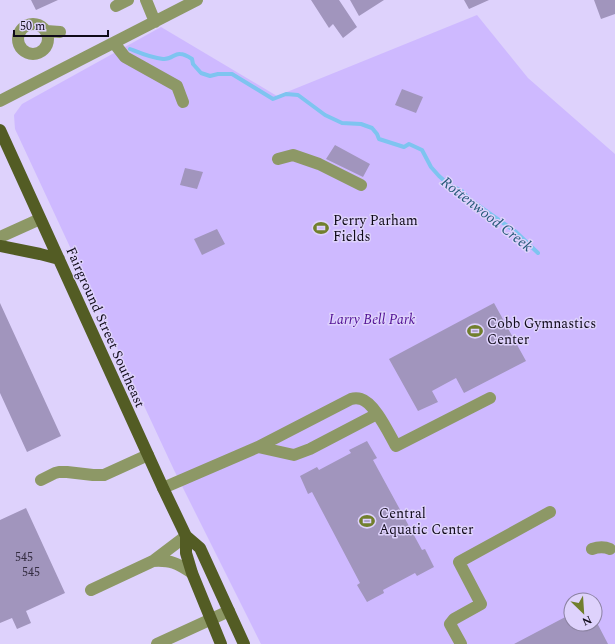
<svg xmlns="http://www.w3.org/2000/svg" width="615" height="644" font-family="Spectral,serif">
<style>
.green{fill:#ceb9ff;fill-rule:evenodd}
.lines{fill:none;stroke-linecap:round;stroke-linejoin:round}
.stream{stroke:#7ec4f0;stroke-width:4}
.building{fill:#a195bd}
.minor{stroke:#8d9866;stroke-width:12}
.major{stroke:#535c24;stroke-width:12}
.labels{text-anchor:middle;stroke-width:3;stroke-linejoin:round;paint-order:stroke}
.number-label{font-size:12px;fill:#342d41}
.poi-label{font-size:14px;fill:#0f0a18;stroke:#ded2fc;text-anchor:start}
.park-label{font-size:14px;font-style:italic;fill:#511094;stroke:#ded2fc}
.street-label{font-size:14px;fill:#0f0a18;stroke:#ded2fc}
.water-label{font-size:15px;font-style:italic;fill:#245877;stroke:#ded2fc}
</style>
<rect width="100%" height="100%" fill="#ded2fc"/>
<path class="green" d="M 477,15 L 528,78 L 615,154 L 615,644 L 261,644 L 174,470 L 15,129 L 14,115 L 22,104 L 161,27 L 277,96 ZM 571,600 L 595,600 L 595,624 L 571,624 Z"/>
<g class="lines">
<path class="stream" d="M 130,49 C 140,53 151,58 163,59 C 171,60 175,53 180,54 C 184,54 189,57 192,59 L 193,64 L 201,73 L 210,76 L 218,74 L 232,74 L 273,99 L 286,94 L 298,95 L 325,115 L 342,123 L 361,124 L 372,128 L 377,134 L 379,139 L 404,147 L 409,144 L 422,150 L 431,167 L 439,176 L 448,184 L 462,191 L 469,199 L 516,232 L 538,253"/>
</g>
<path class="building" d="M 31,0 L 58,0 L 36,10 Z
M 311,0 L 339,0 L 357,27 L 343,38 L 333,24 L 329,28 Z
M 350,0 L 384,0 L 359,16 Z
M 464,0 L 489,0 L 469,9 Z
M 594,0 L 615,0 L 615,14 L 601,19 Z
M 402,89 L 423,97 L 416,113 L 395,105 Z
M 335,145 L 370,164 L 363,177 L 326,159 Z
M 185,168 L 203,172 L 197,189 L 180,185 Z
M 217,229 L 225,244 L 202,255 L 194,239 Z
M 0,303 L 61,436 L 27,452 L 0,393 Z
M 494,303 L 526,361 L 464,393 L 456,378 L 432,391 L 438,402 L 418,411 L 389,359 Z
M 367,441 L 377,458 L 373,460 L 422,550 L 425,549 L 434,567 L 417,576 L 415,573 L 383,590 L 384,593 L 367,602 L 357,585 L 360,583 L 312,492 L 308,494 L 300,476 L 317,467 L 319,470 L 351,453 L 349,450 Z
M 26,508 L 65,593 L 26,611 L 31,623 L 17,629 L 12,618 L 0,623 L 0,520 Z
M 571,614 L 571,624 L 595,624 L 595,619 L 608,644 L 514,644 Z"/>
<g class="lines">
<path class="minor" d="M 146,0 L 155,22
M 116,6 L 128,0
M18 39a15 15 0 1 1 30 0a15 15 0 1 1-30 0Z
M 46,31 L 60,32
M 114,43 L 125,57 L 177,86 L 183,102
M 0,101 L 197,0
M 278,159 L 293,155 L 319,164 L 361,185
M 0,237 L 40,219
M 258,447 L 294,455 L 310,449 L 377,414
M 41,480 L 55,473 L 59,472 L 67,472 L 93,475 L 104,475 L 148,455
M 163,488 L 258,447 L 351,399 C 354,398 358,398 361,399 C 375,403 389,434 396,446 L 490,398
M 592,549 C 598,547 603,546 610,549
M 153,561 C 171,560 177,563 192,573
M 91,590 L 153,561 L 186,536
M 157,644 L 229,611
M 461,644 L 450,624 L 454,619 L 481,604 L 459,562 L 550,512"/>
<path class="major" d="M 0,130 L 163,488 L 186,536 L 200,548 L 244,644
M 0,246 L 40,254 L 59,259
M 186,536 L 186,553 L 192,573 L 221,644"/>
</g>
<defs>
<symbol id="stadium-bare" viewBox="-9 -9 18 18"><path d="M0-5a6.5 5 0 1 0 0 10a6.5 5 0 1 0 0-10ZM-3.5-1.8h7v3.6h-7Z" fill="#717f2d" stroke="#ded2fc" stroke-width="2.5" paint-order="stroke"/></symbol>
</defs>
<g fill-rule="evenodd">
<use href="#stadium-bare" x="310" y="217" width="22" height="22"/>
<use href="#stadium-bare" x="464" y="320" width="22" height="22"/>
<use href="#stadium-bare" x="356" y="510" width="22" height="22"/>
</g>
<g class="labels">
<g class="number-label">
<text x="24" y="561">545</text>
<text x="31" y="576">545</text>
</g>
<g class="poi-label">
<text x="333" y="225">Perry Parham<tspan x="333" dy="16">Fields</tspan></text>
<text x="487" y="328">Cobb Gymnastics<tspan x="487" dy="16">Center</tspan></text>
<text x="379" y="518">Central<tspan x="379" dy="16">Aquatic Center</tspan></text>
</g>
<g class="park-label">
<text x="372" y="324">Larry Bell Park</text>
</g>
<g class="street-label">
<text transform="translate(106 327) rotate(66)" y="5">Fairground Street Southeast</text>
</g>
<g class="water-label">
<text transform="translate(487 214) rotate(38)" y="5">Rottenwood Creek</text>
</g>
</g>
<g transform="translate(583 612) rotate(155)"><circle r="19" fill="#ded2fc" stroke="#8b82a1"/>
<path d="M0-3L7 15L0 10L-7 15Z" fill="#717f2d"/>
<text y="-6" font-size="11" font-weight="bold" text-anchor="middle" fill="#0f0a18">N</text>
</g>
<path d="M14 30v6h94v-6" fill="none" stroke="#0f0a18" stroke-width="2"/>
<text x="20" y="30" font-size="12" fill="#0f0a18" stroke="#ded2fc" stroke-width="3" paint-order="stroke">50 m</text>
</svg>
